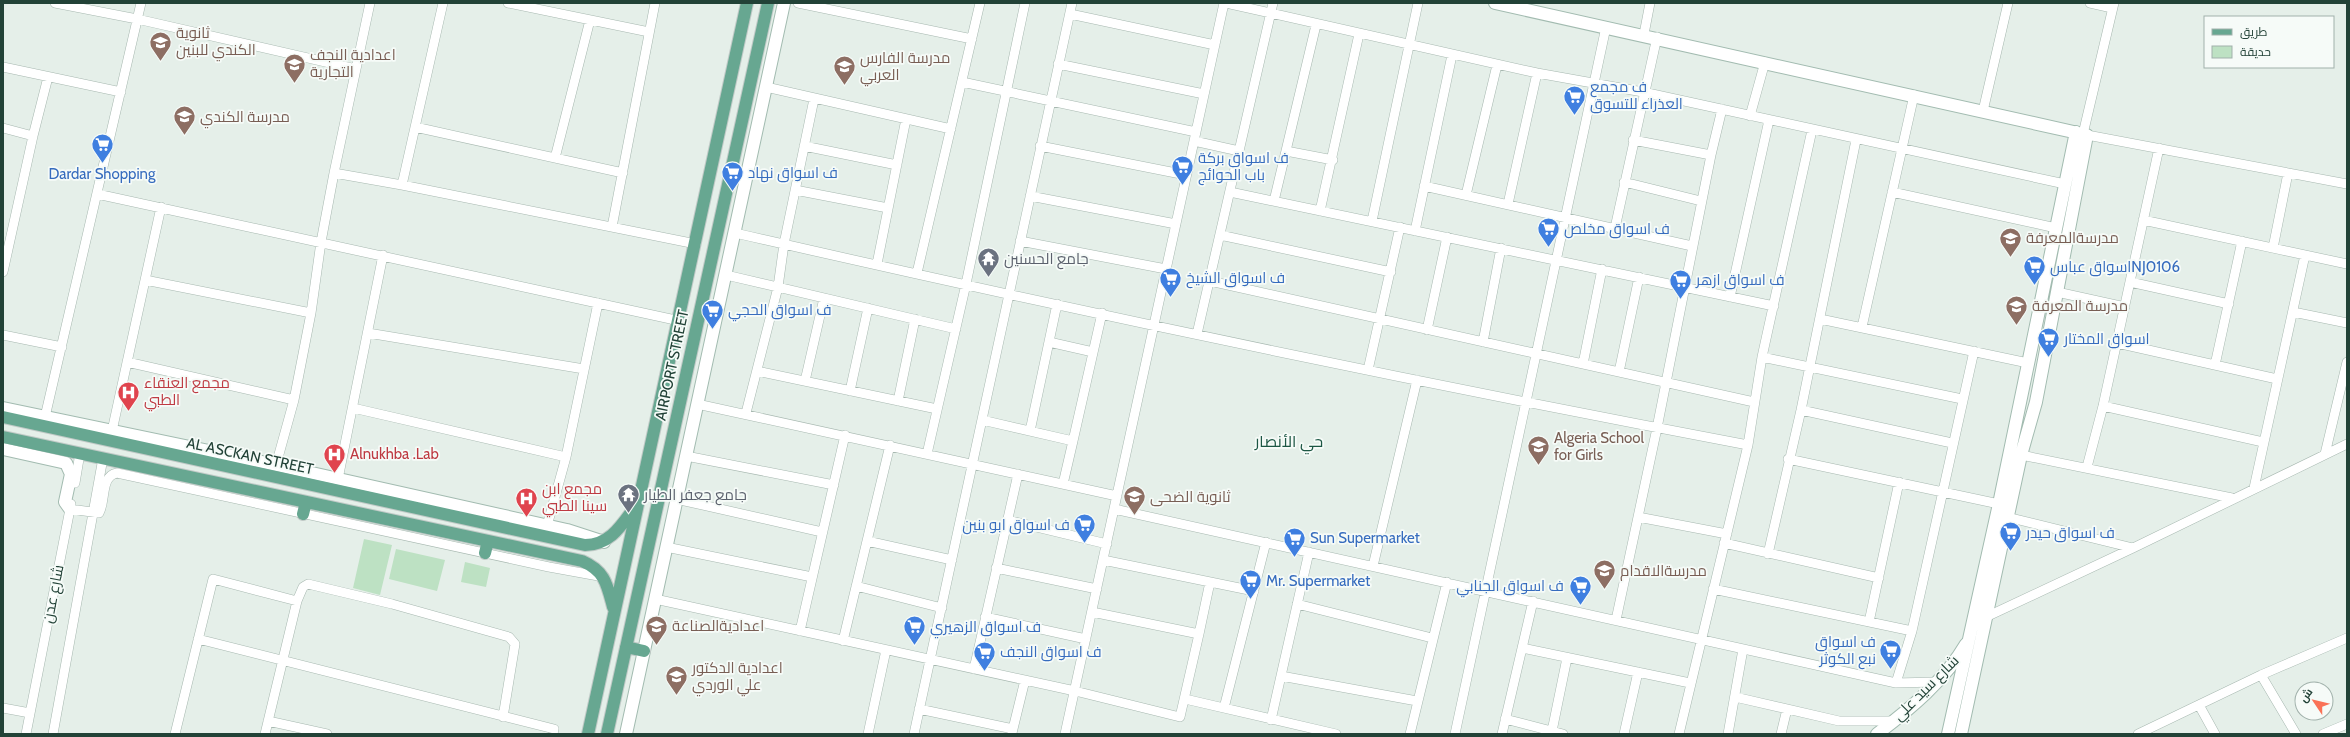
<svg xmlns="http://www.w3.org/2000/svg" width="2350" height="737" font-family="Cabin,Cairo,sans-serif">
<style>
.green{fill:#bde1c3}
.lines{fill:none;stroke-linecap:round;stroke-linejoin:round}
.street-casing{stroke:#a7b8b0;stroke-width:10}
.secondary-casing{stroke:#a2bbb0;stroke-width:14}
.primary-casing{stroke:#c1cac7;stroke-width:14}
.street{stroke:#fff;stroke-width:9}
.secondary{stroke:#fff;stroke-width:12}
.primary{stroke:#67a791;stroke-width:12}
.labels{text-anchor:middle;stroke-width:3.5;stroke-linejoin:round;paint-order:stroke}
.education-label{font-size:15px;fill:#785e54;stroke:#f6fbf8;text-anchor:start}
.shop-label{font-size:15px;fill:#366cbe;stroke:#f6fbf8;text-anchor:start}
.worship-label{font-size:15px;fill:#5b616d;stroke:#f6fbf8;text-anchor:start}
.street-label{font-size:15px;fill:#224237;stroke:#f6fbf8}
.health-label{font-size:15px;fill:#be3a42;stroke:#f6fbf8;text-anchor:start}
.neighbourhood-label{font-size:16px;fill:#1c5643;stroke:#f6fbf8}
</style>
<rect width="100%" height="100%" fill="#e5efe9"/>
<path class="green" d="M 364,539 L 392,545 L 380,595 L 353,588 Z
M 396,549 L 445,560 L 437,591 L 389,579 Z
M 465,562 L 490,568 L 486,587 L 461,582 Z"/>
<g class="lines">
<defs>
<path id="street" d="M 55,3 L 137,19 L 356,69
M 508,3 L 649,32
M 798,3 L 972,39
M 1226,3 L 1537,73 L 1643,92 L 2065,184
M 2090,3 L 2112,8
M 1070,14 L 1215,45
M 1644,34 L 1650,3
M 1058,64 L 1204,94
M 3,67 L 121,92
M 962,82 L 1196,132
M 766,87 L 951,129
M 1983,111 L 2008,3
M 1750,116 L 1765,62
M 415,127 L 623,173
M 3,128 L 33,136 L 3,272
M 2083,134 L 2114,3
M 2087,135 L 2347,184
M 33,136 L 48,77
M 1633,140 L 1711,155
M 1194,141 L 1239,151
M 804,146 L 897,165
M 1040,146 L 1186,175
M 1286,151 L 1333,160
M 555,158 L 590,20
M 334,173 L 402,185 L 696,244
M 1624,182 L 1701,201
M 402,185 L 443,3
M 1424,186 L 1692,246
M 795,190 L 888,208
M 1230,192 L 1774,306
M 1892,192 L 2056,228
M 97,194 L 680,321
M 1466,195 L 1497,65
M 1030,196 L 1176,224
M 1274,201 L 1316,25
M 1508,204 L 1537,73
M 1320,211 L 1359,34
M 2143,220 L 2347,264
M 1372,221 L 1418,3
M 612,227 L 655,3
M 1615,228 L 1657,37
M 1415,231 L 1452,55
M 735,233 C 1071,310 1409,381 1748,445
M 1220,235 L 1391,272
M 1020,241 L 1166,269
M 2273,248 L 2288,173
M 877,264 L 906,119
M 917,273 L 980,3
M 726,275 L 956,329
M 145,280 L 311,313
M 1210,281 L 1754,402
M 2130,282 L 2229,304
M 2057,292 L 2125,307
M 1730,297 L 1769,120
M 2293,312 L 2347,323
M 1820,319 L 2028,363
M 1862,327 L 1914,95
M 1427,330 L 1447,237
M 368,333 L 584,369
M 1197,334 L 1273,3
M 3,335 L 62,347
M 1049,342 L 1093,352
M 1483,342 L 1501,248
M 2117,343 L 2277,379
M 1762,357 L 1962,399
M 127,362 L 294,400
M 1583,364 L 1602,269
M 2215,365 L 2242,241
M 1368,370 L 1400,227
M 757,371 L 937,409
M 1619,372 L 1639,277
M 805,381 L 824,298
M 850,391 L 868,308
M 898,401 L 915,319
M 697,404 L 1117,496
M 2103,406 L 2263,442
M 353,408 L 566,457
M 1801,410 L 1952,443
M 746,413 L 778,287 L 784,244 L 814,99
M 45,417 L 141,3
M 982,420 L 1073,441 L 1063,484
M 112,431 L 161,207
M 1030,431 L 1057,304
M 1073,441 L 1102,313
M 927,454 L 966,284 L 1025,3
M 2325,454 L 2347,362
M 2021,455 L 2232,498
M 686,456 L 834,485
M 1788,459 L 1999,504
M 276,465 L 294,400 L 311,313 L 321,242 L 334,173 L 370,3
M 2087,467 L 2103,406 L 2159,148
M 338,479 L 383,255
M 75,483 L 80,453
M 2254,488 L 2305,255
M 676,499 L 822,532
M 70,509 L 99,513 C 106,502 100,476 117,473 L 549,567 L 604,577
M 1114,509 L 1896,683 L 1936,682
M 1638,517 L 1727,534
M 2007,517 L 2133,548
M 1007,520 L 1107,544
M 547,526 L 566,457 L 598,303
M 867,541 L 952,560
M 1724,543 L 1879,578
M 666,547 L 812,577
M 1768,554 L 1801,410 L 1856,140
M 1103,560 L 1254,591
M 1373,566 L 1417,380
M 996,568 L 1097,589
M 856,586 L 942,608
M 1713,589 L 1912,631
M 655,599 L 1075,691 L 1180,717 L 1199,634
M 1297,604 L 1432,638
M 1092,612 L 1199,634 L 1210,582
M 985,617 L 1086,639
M 1986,617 L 2133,548 L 2347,444
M 1616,620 L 1657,428 L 1711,155 L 1722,109
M 1869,622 L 1899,482
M 800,631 L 845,435
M 198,639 L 554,729 L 553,734
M 843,641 L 890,445
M 1522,648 L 1690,683
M 974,669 L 1018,474
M 2261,675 L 2296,734
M 1281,676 L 1417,701
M 1896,683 L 1912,631 L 1974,351
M 1735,697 L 1839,721 L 1893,721
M 1185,699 L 1336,734
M 2199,705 L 2215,734
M 3,708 L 30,713
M 1224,708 L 1266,542
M 919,709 L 1013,729
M 1505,719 L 1563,734
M 1271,720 L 1309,552
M 268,721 L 327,734
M 1552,731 L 1567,658
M 1012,733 L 1025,680
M 26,734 L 71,504
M 53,734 L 103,458
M 175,734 L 213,579 L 297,601
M 265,734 L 297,601 L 303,587 L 308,584 L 392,604 L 509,637 L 515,644 L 503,717
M 868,734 L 886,650
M 914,734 L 1072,3
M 1065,734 L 1224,3
M 1410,734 L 1447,582
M 1455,734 L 1606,27
M 1502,734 L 1533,601
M 1624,734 L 1638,672
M 1679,734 L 1748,445 L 1762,357 L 1812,130
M 1728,734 L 1743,649
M 1781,734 L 1787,709
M 2138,734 L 2261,675 L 2347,638
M 2323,734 L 2347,724"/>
<path id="secondary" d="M 1495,3 L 2087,135 L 2036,402 L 2021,455 L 1961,734
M 3,408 L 276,465 L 567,530 L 604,542
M 3,449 L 66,463 L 71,474 L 65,502 L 70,509
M 626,734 L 784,3
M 1877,734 C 1910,709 1945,680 1966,644
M 1948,734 L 1999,504 L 2076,132"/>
<path id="primary" d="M 3,417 L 585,545 C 610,545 621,526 635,507
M 3,437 L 582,561 C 605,571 607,584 613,607
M 303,514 L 306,502
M 485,553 L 488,541
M 626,647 L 644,651
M 588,734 L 747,3
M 607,734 L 768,3"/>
</defs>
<use href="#street" class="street-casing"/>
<use href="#secondary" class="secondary-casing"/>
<use href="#primary" class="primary-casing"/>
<use href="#street" class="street"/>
<use href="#secondary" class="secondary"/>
<use href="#primary" class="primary"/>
</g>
<defs>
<symbol id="school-pin" viewBox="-11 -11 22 30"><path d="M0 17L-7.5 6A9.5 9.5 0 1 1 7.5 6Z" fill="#8d6e63" stroke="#f6fbf8"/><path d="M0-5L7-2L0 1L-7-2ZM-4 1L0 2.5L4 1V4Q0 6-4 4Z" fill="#fff"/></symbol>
<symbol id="supermarket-pin" viewBox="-11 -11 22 30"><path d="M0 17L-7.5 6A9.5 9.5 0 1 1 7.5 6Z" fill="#3f7fe0" stroke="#f6fbf8"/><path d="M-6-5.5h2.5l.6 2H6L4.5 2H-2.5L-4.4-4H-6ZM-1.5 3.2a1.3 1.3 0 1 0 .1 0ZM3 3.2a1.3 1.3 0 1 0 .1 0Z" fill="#fff"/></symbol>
<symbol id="temple-pin" viewBox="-11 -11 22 30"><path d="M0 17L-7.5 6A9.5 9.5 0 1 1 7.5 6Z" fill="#6b7280" stroke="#f6fbf8"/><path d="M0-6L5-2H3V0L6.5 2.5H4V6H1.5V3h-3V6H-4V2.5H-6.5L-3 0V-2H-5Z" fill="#fff"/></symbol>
<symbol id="hospital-pin" viewBox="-11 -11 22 30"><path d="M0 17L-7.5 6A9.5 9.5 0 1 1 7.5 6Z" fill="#e0444e" stroke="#f6fbf8"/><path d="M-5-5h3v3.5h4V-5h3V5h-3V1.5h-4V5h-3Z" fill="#fff"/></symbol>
</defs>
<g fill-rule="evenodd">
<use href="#school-pin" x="148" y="30" width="25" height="34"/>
<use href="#school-pin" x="282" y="52" width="25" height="34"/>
<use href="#school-pin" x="832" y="54" width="25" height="34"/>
<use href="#supermarket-pin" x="1562" y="84" width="25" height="34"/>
<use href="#school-pin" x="172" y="104" width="25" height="34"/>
<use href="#supermarket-pin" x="90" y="132" width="25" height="34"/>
<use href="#supermarket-pin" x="1170" y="154" width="25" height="34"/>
<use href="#supermarket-pin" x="720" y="160" width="25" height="34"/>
<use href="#supermarket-pin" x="1536" y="216" width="25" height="34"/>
<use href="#school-pin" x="1998" y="226" width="25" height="34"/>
<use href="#temple-pin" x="976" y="246" width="25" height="34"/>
<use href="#supermarket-pin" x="2022" y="254" width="25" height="34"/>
<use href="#supermarket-pin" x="1158" y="266" width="25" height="34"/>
<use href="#supermarket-pin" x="1668" y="268" width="25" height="34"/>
<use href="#school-pin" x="2004" y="294" width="25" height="34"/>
<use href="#supermarket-pin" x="700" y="298" width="25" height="34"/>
<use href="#supermarket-pin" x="2036" y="326" width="25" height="34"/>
<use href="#hospital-pin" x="116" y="380" width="25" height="34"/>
<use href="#school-pin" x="1526" y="434" width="25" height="34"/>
<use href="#hospital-pin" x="322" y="442" width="25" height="34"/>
<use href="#temple-pin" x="616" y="482" width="25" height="34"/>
<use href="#school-pin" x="1122" y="484" width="25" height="34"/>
<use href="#hospital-pin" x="514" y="486" width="25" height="34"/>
<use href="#supermarket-pin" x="1072" y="512" width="25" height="34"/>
<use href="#supermarket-pin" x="1998" y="520" width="25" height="34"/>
<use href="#supermarket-pin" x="1282" y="526" width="25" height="34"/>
<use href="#school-pin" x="1592" y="558" width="25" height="34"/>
<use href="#supermarket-pin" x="1238" y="568" width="25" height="34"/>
<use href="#supermarket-pin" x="1568" y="574" width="25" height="34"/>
<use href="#school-pin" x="644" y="614" width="25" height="34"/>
<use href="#supermarket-pin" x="902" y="614" width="25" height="34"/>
<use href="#supermarket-pin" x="1878" y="638" width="25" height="34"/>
<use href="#supermarket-pin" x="972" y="640" width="25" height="34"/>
<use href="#school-pin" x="664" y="664" width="25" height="34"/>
</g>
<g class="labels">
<g class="education-label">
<text x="176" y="38">ثانوية<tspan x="176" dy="17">الكندي للبنين</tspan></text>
<text x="310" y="60">اعدادية النجف<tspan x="310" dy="17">التجارية</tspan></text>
<text x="860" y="63">مدرسة الفارس<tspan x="860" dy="17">العربي</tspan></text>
<text x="200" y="122">مدرسة الكندي</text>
<text x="2026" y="243">مدرسةالمعرفة</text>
<text x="2032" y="311">مدرسة المعرفة</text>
<text x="1554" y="443">Algeria School<tspan x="1554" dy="17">for Girls</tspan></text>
<text x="1150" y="502">ثانوية الضحى</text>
<text x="1620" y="576">مدرسةالاقدام</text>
<text x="672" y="631">اعداديةالصناعة</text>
<text x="692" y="673">اعدادية الدكتور<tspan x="692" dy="17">علي الوردي</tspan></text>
</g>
<g class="shop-label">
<text x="1590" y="92">ف مجمع<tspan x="1590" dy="17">العذراء للتسوق</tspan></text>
<text x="1198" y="163">ف اسواق بركة<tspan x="1198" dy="17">باب الحوائج</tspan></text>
<text x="748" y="178">ف اسواق نهاد</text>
<text x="102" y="179" text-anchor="middle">Dardar Shopping</text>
<text x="1564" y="234">ف اسواق مخلص</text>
<text x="2050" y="272">اسواق عباسNJ0106</text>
<text x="1186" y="283">ف اسواق الشيخ</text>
<text x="1696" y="285">ف اسواق ازهر</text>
<text x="728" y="315">ف اسواق الحجي</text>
<text x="2064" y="344">اسواق المختار</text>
<text x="1070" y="530" text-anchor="end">ف اسواق ابو بنين</text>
<text x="2026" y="538">ف اسواق حيدر</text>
<text x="1310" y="543">Sun Supermarket</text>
<text x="1266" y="586">Mr. Supermarket</text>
<text x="1564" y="591" text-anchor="end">ف اسواق الجنابي</text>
<text x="930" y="632">ف اسواق الزهيري</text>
<text x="1876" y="647" text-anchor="end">ف اسواق<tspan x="1876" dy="17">نبع الكوثر</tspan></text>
<text x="1000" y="657">ف اسواق النجف</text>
</g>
<g class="worship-label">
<text x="1004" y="264">جامع الحسنين</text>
<text x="644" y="500">جامع جعفر الطيار</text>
</g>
<g class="street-label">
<text transform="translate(672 365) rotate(-78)" y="5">AIRPORT STREET</text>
<text transform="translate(250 456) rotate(12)" y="5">AL ASCKAN STREET</text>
<text transform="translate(53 594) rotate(-79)" y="5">شارع عدن</text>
<text transform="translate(1926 688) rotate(-45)" y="5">شارع سيد علي</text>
</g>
<g class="health-label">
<text x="144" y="388">مجمع العنقاء<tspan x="144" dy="17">الطبي</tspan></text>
<text x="350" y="459">Alnukhba .Lab</text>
<text x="542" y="494">مجمع ابن<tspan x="542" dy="17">سينا الطبي</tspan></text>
</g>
<g class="neighbourhood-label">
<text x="1289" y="447">حي الأنصار</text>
</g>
</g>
<rect width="2350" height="737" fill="none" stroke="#224237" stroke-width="8"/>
<rect x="2204" y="16" width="130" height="52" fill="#f6fbf8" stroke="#a1b1ab"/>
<rect x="2212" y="29" width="20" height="6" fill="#67a791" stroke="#a1b1ab"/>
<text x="2240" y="36" font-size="12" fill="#224237">طريق</text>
<rect x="2212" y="46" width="20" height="12" fill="#bde1c3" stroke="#a1b1ab"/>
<text x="2240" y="56" font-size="12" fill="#224237">حديقة</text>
<g transform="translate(2314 701) rotate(305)"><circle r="19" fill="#f6fbf8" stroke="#a1b1ab"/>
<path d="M0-3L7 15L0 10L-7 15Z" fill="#fa7257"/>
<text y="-6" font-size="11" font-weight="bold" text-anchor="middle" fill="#224237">ش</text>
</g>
</svg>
